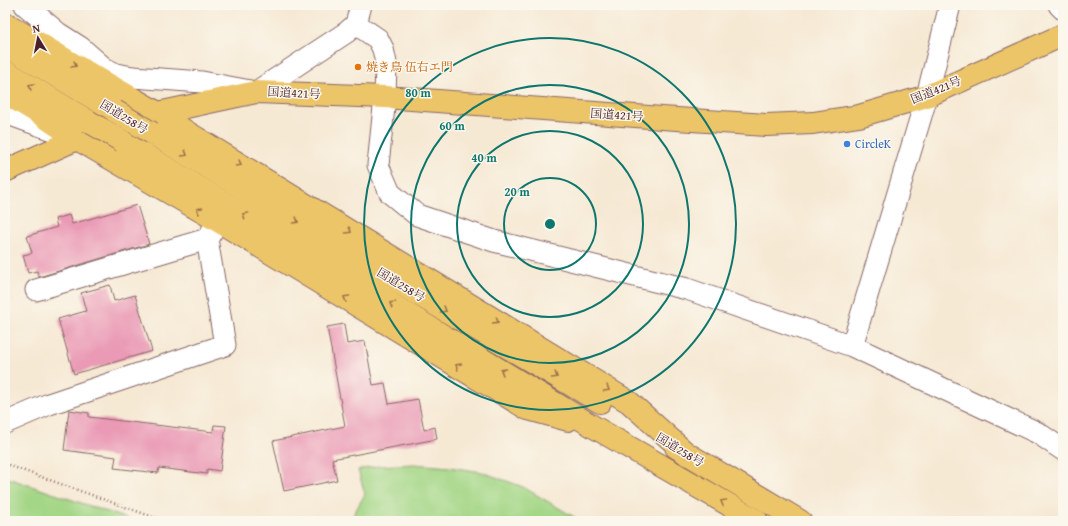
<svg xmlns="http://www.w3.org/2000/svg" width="1068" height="526" font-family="'Gentium Book Plus','Noto Serif JP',serif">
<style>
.green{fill:#a3d685;stroke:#767a58}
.building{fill:#ea9ab5}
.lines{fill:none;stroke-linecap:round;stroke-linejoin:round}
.minor-casing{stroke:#866666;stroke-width:23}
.major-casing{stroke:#866666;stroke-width:24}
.highway-casing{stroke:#866666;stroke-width:24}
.path{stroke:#866666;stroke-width:2.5;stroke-dasharray:1 3;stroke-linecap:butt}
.minor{stroke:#fff;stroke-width:21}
.major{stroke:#edc569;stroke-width:22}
.highway{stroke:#edc569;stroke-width:22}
.highway-bridge-casing{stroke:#866666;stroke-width:24;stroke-linecap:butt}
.highway-bridge{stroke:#edc569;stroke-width:22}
.oneway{stroke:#9c724a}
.ring{fill:none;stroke:#0f766e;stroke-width:2}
.food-dot{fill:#e8710a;stroke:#fbf7ec;stroke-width:1.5}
.shop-dot{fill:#3f7fe0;stroke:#fbf7ec;stroke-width:1.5}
.labels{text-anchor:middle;stroke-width:3;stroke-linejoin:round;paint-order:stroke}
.food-label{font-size:12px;fill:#c56008;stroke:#fbf7ec;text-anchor:start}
.street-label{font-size:12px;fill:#4a1f2b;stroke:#fbf7ec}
.shop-label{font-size:12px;fill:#366cbe;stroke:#fbf7ec;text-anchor:start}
.centre{fill:#0f766e;stroke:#fbf7ec;stroke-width:2}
.ring-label{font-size:12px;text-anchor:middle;font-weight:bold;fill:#0f766e;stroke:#fbf7ec;stroke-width:3;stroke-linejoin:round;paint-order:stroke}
</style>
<rect width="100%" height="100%" fill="#fbf7ec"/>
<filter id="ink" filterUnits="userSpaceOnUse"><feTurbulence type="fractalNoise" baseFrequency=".025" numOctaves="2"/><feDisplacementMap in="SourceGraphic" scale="8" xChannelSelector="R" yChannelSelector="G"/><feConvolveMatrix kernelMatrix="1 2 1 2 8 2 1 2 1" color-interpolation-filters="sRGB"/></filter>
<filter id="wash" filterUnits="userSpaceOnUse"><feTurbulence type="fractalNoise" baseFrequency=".012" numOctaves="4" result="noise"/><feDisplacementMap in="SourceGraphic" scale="16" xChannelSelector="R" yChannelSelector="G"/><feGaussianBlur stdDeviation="0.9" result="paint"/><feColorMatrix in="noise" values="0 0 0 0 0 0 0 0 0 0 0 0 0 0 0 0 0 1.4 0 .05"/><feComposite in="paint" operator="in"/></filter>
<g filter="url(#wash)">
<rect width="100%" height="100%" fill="#f6e9d4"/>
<path class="green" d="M 414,464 L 450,467 L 482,472 L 523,487 L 581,521 L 350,521 L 365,494 L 358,470 L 378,466 Z
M 5,477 L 134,521 L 5,521 Z"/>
<g id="blocks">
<path class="building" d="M 137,205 L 149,244 L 39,277 L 37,271 L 28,273 L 23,255 L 32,253 L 27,236 L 57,227 L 55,219 L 69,215 L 72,224 Z
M 110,285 L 114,301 L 135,295 L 152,351 L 74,374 L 58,319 L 86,311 L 81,293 Z
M 344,324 L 347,344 L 365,341 L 373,385 L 385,383 L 389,404 L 418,399 L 424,430 L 435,427 L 437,439 L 332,459 L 337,480 L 284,491 L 273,441 L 345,426 L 327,327 Z
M 69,410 L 89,413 L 89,417 L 213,432 L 214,425 L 226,426 L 220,471 L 207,469 L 207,474 L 159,468 L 158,473 L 114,468 L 116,457 L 64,450 Z"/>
</g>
</g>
<g filter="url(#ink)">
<use href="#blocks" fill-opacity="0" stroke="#866666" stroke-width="1"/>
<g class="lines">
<defs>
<path id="minor" d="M 25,5 L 58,33 L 80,47 L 104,68 L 116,74 L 133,77 L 202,82 L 256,92 L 347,32 L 356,24 L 361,5
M 1059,5 L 1063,9
M 356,24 L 378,39 L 383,49 L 386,63 L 385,97 L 378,165 L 390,193 L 417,215 L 494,241 L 687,289 L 852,346 L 1038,433 L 1063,450
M 5,113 L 63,134
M 36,290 L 207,239 L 214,228
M 852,346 L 927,96 L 950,5
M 5,423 L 49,404 L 225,345 L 207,239"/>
<path id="major" d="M 5,171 L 77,139"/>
<path id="highway" d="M 5,23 L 78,67 L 158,113 L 185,131 L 629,402 L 688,455
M 5,45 L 115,111
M 5,71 L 88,121
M 5,93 L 40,114 L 77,139 L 218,221 L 528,409 L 568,420
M 152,133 L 367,264 L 600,402
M 77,139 L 158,113 L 256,92 L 385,97 L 662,118 L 766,125 L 813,123 L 859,116 L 927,96 L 1063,35
M 122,141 L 594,427 L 757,521
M 676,447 L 800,521"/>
</defs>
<use href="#minor" class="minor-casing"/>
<use href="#major" class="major-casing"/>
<use href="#highway" class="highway-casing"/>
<path class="path" d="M 5,464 L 153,517 L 171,521"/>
<use href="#minor" class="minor"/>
<use href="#major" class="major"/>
<use href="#highway" class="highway"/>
<defs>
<path id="highway-bridge" d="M 115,111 L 152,133
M 88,121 L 122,141"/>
</defs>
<use href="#highway-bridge" class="highway-bridge-casing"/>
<use href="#highway-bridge" class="highway-bridge"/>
</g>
<defs><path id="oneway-chevron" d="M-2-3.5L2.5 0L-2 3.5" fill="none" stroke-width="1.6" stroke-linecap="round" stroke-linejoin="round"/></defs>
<g class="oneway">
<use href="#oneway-chevron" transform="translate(74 65) rotate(31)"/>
<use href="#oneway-chevron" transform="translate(31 86) rotate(-149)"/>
<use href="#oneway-chevron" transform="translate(185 154) rotate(31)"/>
<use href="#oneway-chevron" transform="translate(239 164) rotate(31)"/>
<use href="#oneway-chevron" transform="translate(199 210) rotate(-150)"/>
<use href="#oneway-chevron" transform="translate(245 215) rotate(-149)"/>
<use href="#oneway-chevron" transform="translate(296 221) rotate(31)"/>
<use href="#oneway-chevron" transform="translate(349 231) rotate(31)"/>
<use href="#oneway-chevron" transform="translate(346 298) rotate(-149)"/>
<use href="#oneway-chevron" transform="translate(392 304) rotate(-149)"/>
<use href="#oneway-chevron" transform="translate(444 310) rotate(31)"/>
<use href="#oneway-chevron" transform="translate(496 321) rotate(31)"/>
<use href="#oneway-chevron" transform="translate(458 366) rotate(-149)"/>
<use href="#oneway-chevron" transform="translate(503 371) rotate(-149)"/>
<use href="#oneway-chevron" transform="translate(555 376) rotate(31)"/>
<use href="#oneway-chevron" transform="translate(607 389) rotate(31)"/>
<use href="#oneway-chevron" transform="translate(723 502) rotate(-150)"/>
</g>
</g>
<g class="ring">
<circle cx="550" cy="224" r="46"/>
<circle cx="550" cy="224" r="93"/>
<circle cx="550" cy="224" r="139"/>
<circle cx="550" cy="224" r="186"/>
</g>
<circle class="food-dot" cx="358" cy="67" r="4"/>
<circle class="shop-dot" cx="847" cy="144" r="4"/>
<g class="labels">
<g class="food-label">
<text x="366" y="71">焼き鳥 伍右エ門</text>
</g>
<g class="street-label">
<text transform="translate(936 90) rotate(-22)" y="4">国道421号</text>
<text transform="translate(294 93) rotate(3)" y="4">国道421号</text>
<text transform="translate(617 115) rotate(4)" y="4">国道421号</text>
<text transform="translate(124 117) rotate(31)" y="4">国道258号</text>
<text transform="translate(401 285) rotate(31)" y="4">国道258号</text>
<text transform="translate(680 450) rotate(31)" y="4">国道258号</text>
</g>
<g class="shop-label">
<text x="855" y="148">CircleK</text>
</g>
</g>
<circle cx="550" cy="224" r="6" class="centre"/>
<g class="ring-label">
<text x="418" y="97">80 m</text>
<text x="452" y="130">60 m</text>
<text x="484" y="162">40 m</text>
<text x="517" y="196">20 m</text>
</g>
<rect width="1068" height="526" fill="none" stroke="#fbf7ec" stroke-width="20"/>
<g transform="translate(38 38) rotate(350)" stroke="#fbf7ec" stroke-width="3" paint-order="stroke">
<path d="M0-3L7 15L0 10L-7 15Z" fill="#4a1f2b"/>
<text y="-6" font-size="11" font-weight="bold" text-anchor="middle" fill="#4a1f2b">N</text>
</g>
</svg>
